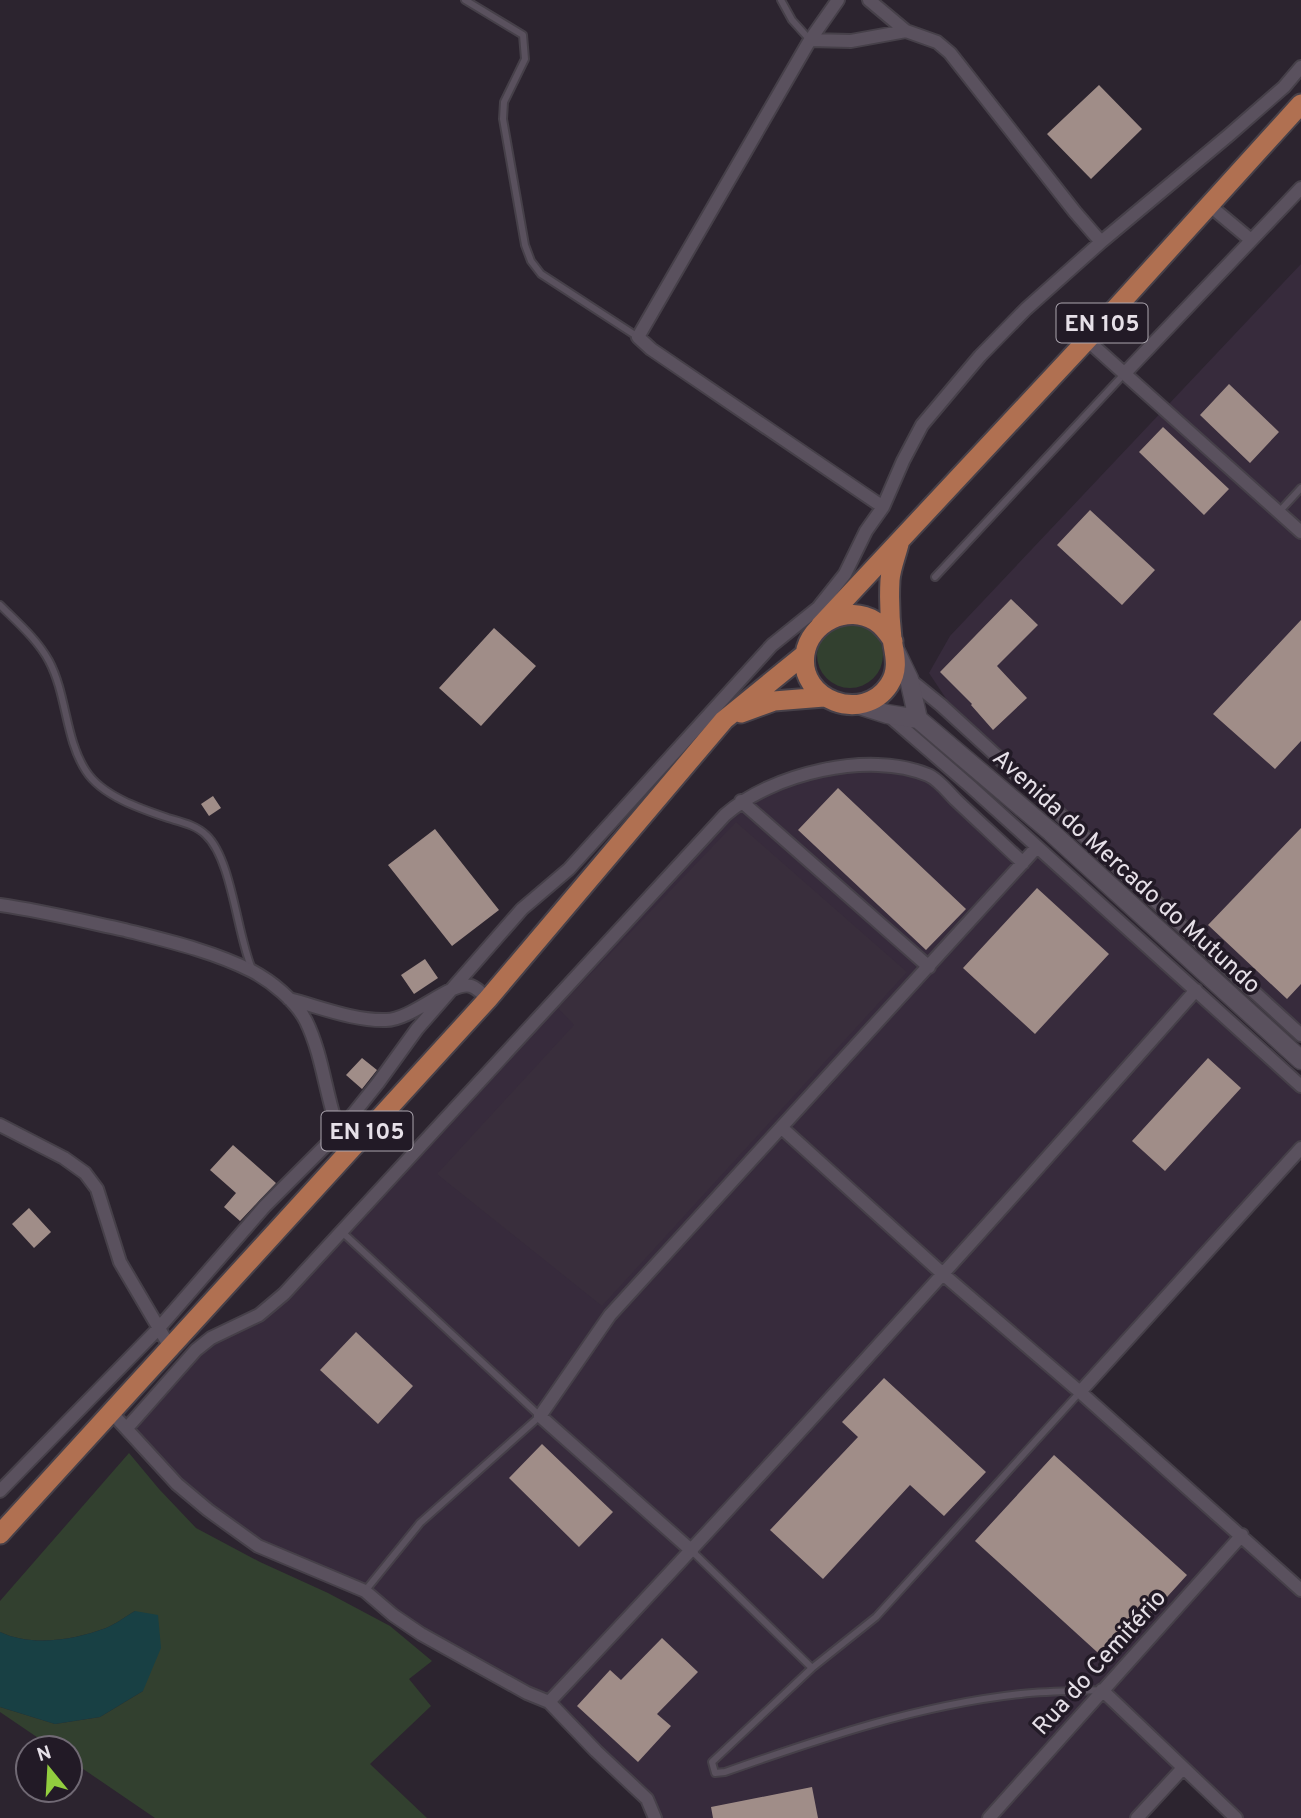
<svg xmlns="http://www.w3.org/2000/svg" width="1301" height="1818" font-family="Overpass,sans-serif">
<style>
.built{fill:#372b3c}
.education{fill:#392e3c}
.green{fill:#32402f}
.water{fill:#184044}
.building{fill:#a08d88}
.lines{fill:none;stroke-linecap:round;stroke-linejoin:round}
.service-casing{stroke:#464049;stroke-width:10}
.minor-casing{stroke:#464049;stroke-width:16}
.secondary-casing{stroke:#464049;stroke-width:21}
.primary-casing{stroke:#464049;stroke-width:23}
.service{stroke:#5a515e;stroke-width:6}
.minor{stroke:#5a515e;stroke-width:12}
.secondary{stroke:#5a515e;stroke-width:18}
.primary{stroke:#b07051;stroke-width:19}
.labels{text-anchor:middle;stroke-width:7;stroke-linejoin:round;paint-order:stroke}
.shield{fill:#221a26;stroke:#aba5ae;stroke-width:2}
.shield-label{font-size:23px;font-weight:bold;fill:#e6e0e8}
.street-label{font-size:24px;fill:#e6e0e8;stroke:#221a26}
</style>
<rect width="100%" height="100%" fill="#2c242f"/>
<path class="built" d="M 1301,264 L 1301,1034 L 947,700 L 929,673 L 950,636 Z
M 843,766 L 930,776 L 1023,862 L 1037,847 L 1301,1086 L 1301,1148 L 1080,1392 L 1301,1590 L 1301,1818 L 1236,1818 L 1183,1768 L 1137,1818 L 655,1818 L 647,1799 L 549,1702 L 421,1634 L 365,1591 L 258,1546 L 208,1510 L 127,1428 L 196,1350 L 259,1315 L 741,801 Z"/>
<path class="education" d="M 736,822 L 907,972 L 602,1306 L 437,1174 L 574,1025 L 558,1008 Z"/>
<path class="green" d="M817 655a33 33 0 1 1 66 0a33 33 0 1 1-66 0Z
M 129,1453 L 159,1489 L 196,1528 L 260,1562 L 328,1593 L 390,1626 L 432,1661 L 409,1679 L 431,1706 L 370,1764 L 427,1818 L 155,1818 L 70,1760 L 70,1748 L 53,1748 L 0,1712 L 0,1707 L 55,1724 L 100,1717 L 143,1691 L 135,1611 C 126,1616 116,1624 106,1628 C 74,1640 32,1647 0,1632 L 0,1601 Z"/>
<path class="water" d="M 135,1611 L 158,1615 L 161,1648 L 143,1691 L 100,1717 L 55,1724 L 0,1707 L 0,1632 C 32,1647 74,1640 106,1628 C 116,1624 126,1616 135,1611 Z"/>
<path class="building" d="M 1099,85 L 1142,129 L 1091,179 L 1047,134 Z
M 1229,384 L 1279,432 L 1250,463 L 1200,415 Z
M 1163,427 L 1229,489 L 1204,515 L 1139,452 Z
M 1090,510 L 1155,570 L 1122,605 L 1057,545 Z
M 1011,599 L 1038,625 L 997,666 L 1027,698 L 993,730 L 971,705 L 972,704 L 940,672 Z
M 1301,620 L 1301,741 L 1275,769 L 1213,714 Z
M 494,628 L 536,666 L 481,726 L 439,688 Z
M 838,788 L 966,909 L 926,950 L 798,830 Z
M 213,796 L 221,808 L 209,816 L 201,804 Z
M 1301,828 L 1301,984 L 1287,999 L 1208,925 Z
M 435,829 L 499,910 L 452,946 L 388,865 Z
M 1037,888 L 1109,954 L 1035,1034 L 963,968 Z
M 425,959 L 438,978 L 414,994 L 401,975 Z
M 362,1058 L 377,1070 L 362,1089 L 346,1075 Z
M 1208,1058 L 1241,1088 L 1165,1171 L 1132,1141 Z
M 233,1145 L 276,1183 L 240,1221 L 224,1207 L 236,1193 L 210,1170 Z
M 29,1208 L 51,1232 L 34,1248 L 12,1224 Z
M 356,1332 L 413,1386 L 378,1424 L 320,1370 Z
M 884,1378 L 986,1472 L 944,1516 L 910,1485 L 823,1579 L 770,1530 L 858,1437 L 842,1422 Z
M 542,1444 L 613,1512 L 579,1547 L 509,1478 Z
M 1054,1455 L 1187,1575 L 1108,1662 L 975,1541 Z
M 662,1638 L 698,1672 L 657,1714 L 671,1726 L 638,1762 L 577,1706 L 610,1670 L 621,1680 Z
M 812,1787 L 818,1818 L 713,1818 L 711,1807 Z"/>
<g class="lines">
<defs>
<path id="service" d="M 465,0 L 523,35 L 525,59 L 504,102 L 503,119 L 525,245 L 531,261 L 541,274 L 638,337
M 781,0 L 792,20 L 810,40
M 1279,512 L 1301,488
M 935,577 L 1125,373
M 0,605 C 17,622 37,639 49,661 C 67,695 65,739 86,771 C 102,796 141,809 168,818 C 181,822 196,825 206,835 C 232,859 237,935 252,969
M 342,1232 L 540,1416 L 420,1523 L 365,1591
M 1080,1392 L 876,1617 L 812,1668 L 712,1762 L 715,1773 L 725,1772 C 822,1738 919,1705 1021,1694 C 1048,1691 1075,1691 1102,1690
M 692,1551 L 812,1668"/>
<path id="minor" d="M 838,0 L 810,40 L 638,337 L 651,349 L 883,507
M 869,0 L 906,31 L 937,42 L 950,53 L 1075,212 L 1101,242
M 810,40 L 851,41 L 906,31
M 1209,205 L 1251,240
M 1087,340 L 1301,532
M 1125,373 L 1301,188
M 909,679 L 941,705 L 1301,1035
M 887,714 L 970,786 L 1301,1086
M 741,801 L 929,967
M 0,905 C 42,911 83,921 125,930 C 168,941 212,951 252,971 C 271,981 296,1001 306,1021 C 326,1062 326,1111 348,1152
M 289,999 C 320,1007 354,1021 386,1020 C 412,1020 452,980 471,986 C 477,988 483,994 488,999
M 0,1125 L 64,1158 L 85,1173 L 97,1189 L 120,1262 L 170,1347
M 782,1128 L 944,1275 L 1080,1392 L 1301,1590
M 1080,1392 L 1301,1148
M 111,1412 L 177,1484 L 208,1510 L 258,1546 L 365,1591 L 393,1615 L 421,1634 L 527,1693 L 549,1702 L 596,1751 L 647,1799 L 655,1818
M 127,1428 L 196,1350 L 211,1338 L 259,1315 L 284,1294 L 725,815 C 771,774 869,750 928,775 C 938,779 948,792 956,800 C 978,821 1001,842 1023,863
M 0,1491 L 158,1329 L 265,1206 L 338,1133 L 378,1083 L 417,1029 L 522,909 L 569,869 L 772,645 L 818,608 L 845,574 L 866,531 L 883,507 L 903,461 L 922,425 L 980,356 L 1026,309 L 1101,242 L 1229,135 L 1284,87 L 1301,67
M 692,1551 L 540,1416 L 610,1315 L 1037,847
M 1102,1690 L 1236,1818
M 549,1702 C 769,1469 983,1231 1196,990
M 989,1818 L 1242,1535
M 1137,1818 L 1183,1768"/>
<path id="secondary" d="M 896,652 L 909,679 L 918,719
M 859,705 L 887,714 L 918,719 L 1051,832 L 1301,1060"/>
<path id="primary" d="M 820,626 L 1087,340 L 1301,104
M 893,641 C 888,633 883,626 875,621 C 848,604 810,622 805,654 C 798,700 863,724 889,685 C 899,670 895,656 892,639 C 890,621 889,599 890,580 C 891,568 896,556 899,544
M 741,713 L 774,701 L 824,697
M 0,1534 L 488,999 L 724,720 L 805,654"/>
</defs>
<use href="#service" class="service-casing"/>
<use href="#minor" class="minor-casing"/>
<use href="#secondary" class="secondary-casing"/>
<use href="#primary" class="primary-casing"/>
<use href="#service" class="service"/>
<use href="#minor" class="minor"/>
<use href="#secondary" class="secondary"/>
<use href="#primary" class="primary"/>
</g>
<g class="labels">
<g class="shield">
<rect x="1056.5" y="303.5" width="91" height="39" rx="5"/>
<rect x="321.5" y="1111.5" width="91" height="39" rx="5"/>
</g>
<g class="shield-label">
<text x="1102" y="331">EN 105</text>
<text x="367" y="1139">EN 105</text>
</g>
<g class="street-label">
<text transform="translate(1127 871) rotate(42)" y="8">Avenida do Mercado do Mutundo</text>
<text transform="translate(1099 1662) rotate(-48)" y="8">Rua do Cemitério</text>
</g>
</g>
<g transform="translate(49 1769) rotate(342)"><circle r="33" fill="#221a26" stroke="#706974" stroke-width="2"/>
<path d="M0-5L12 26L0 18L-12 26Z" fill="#92cd3f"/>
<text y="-10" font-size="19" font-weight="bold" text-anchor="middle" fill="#e6e0e8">N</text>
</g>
</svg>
